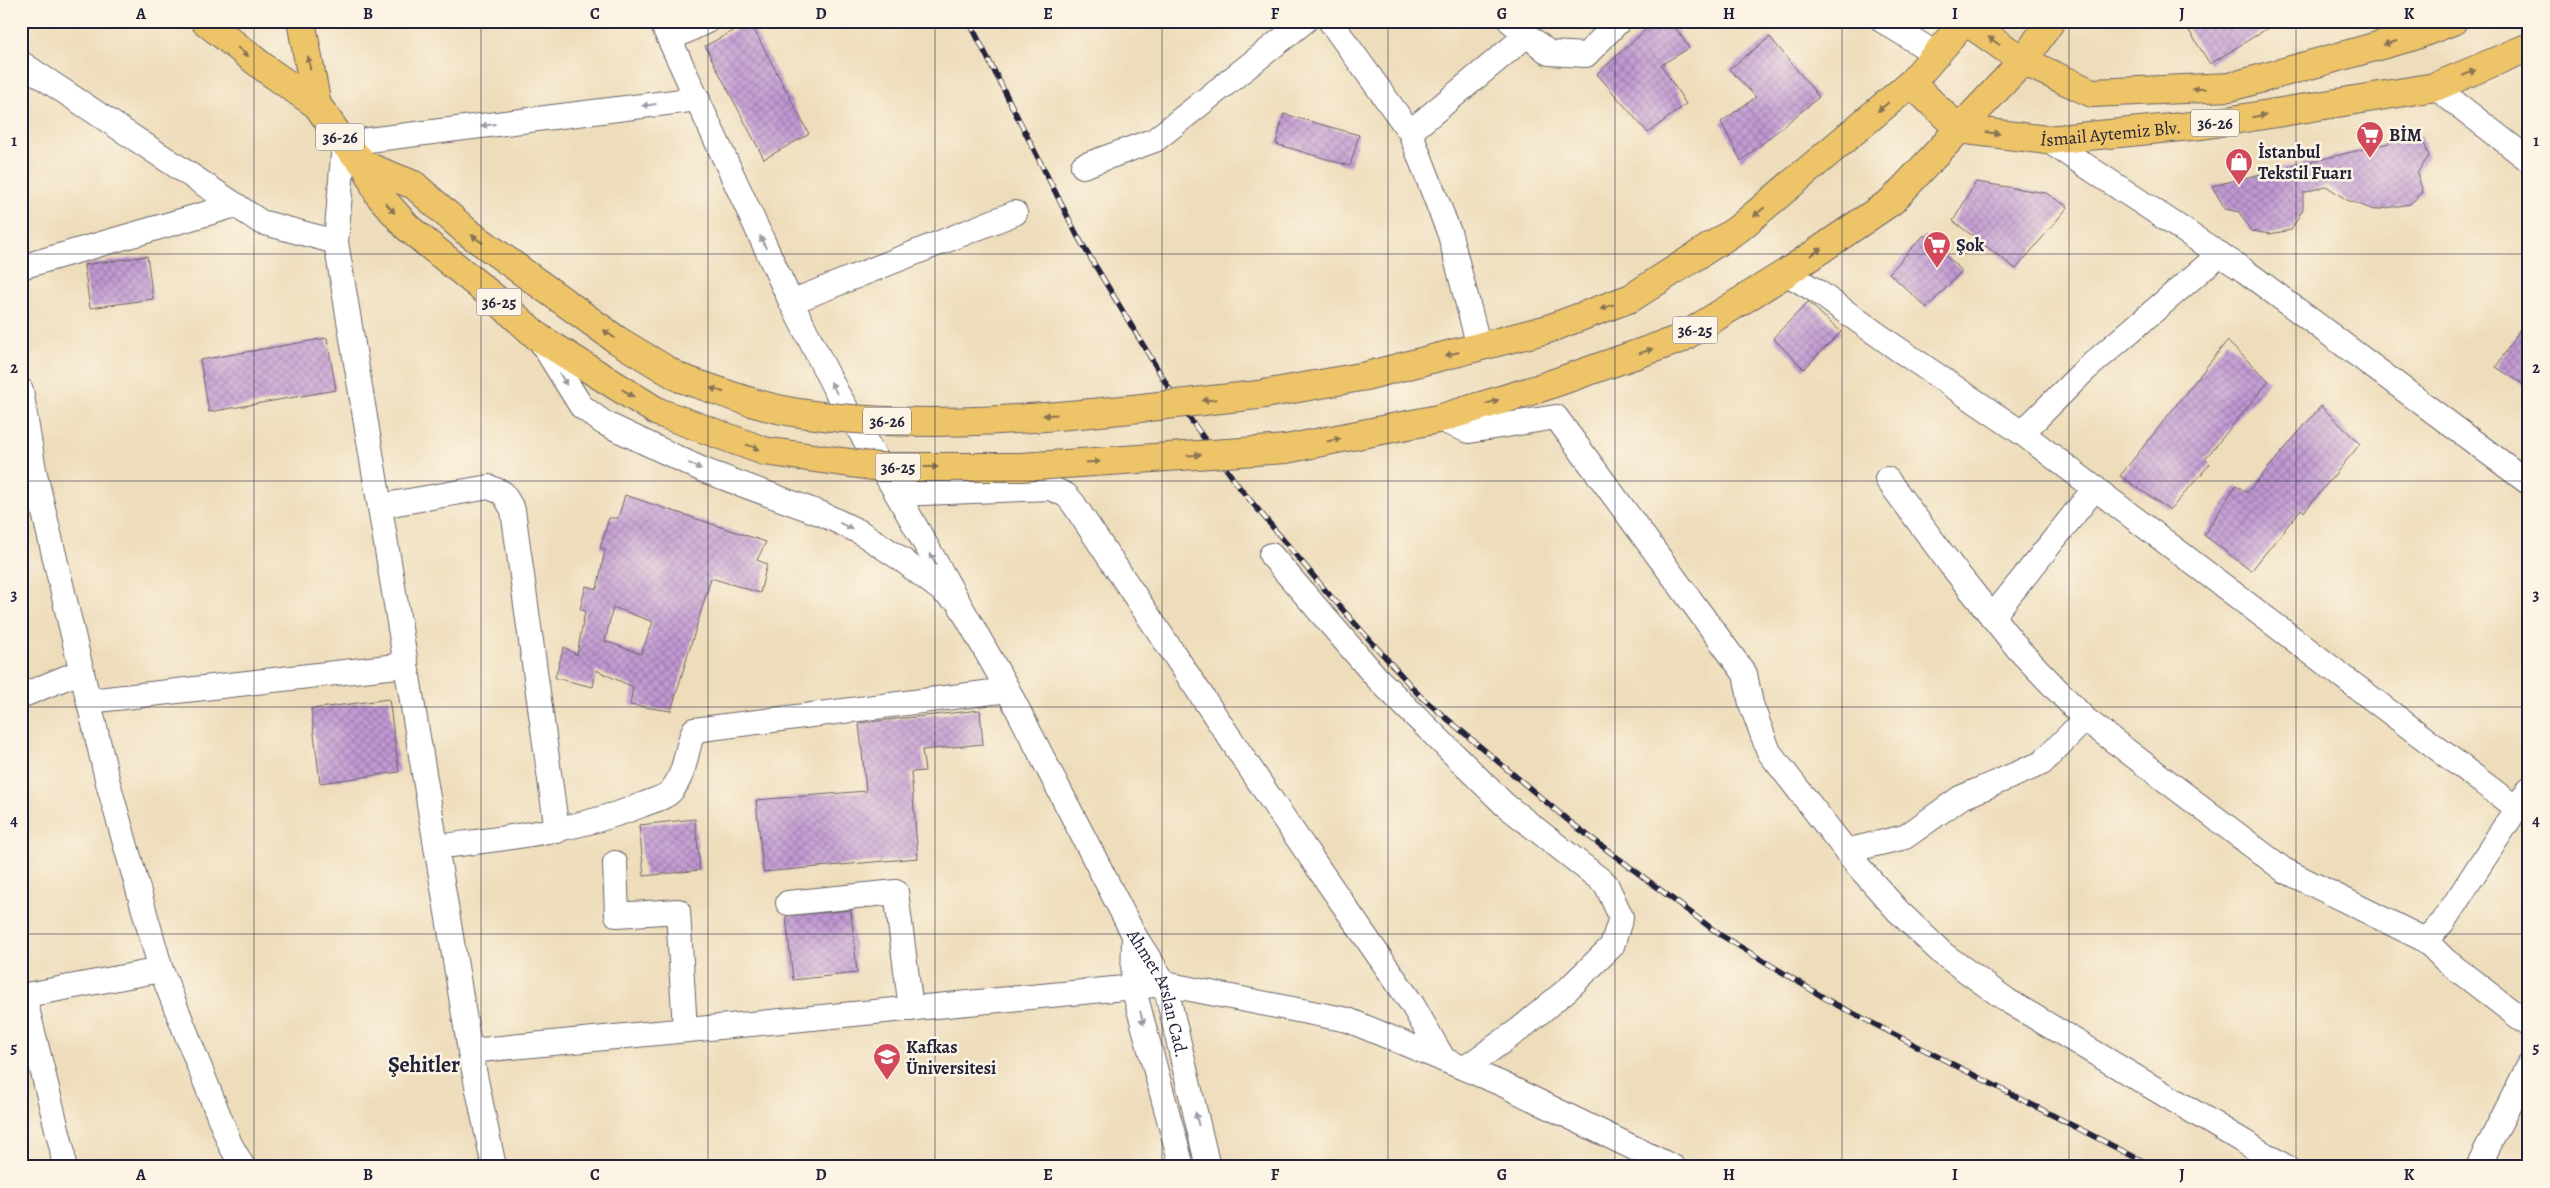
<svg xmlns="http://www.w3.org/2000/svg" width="2550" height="1188" font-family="Alegreya,serif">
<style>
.building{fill:url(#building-cross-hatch);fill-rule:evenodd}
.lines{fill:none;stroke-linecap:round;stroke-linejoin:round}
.minor-casing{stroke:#696368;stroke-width:26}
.major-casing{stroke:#696368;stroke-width:30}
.minor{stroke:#fff;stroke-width:24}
.major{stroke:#eec469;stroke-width:28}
.rail-casing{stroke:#22223b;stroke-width:5.5}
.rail{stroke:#fcf5e5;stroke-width:4;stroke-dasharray:11;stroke-linecap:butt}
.major-bridge-casing{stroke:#696368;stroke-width:30;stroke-linecap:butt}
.major-bridge{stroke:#eec469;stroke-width:28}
.oneway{fill:#887352}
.oneway2{fill:#9c9ca7}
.grid{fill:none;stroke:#22223b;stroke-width:1;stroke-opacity:0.55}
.labels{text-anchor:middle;stroke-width:5;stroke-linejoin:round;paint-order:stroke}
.shield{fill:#fcf5e5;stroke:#63616e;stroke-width:1}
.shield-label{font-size:16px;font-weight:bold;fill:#22223b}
.street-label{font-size:18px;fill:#22223b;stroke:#fcf5e5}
.poi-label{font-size:18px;font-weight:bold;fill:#22223b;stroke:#fcf5e5;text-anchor:start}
.district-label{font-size:22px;font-weight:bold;fill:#22223b;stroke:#fcf5e5}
.neatline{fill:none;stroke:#22223b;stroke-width:2}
.grid-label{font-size:16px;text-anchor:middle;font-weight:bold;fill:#22223b}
</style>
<defs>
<pattern id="building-cross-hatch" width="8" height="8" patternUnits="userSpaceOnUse" patternTransform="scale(1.25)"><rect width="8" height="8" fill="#c198d3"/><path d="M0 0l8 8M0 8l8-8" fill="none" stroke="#9c7cac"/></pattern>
</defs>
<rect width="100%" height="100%" fill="#fcf5e5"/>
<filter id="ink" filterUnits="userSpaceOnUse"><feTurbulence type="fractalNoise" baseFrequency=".02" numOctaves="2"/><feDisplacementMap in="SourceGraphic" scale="10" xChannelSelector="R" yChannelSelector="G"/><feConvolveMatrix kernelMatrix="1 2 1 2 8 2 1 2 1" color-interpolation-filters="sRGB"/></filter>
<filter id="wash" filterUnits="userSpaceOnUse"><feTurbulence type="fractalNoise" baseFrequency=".0096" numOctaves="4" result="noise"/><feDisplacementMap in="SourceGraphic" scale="20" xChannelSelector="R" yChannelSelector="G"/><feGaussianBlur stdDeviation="1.12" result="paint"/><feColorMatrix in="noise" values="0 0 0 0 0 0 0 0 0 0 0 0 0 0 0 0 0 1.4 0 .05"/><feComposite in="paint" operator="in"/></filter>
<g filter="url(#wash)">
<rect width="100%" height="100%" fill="#edb"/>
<g id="blocks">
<path class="building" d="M 1655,21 L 1671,21 L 1689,48 L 1661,65 L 1686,104 L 1648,133 L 1597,74 Z
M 2183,21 L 2279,21 L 2210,64 Z
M 750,22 L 809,134 L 764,159 L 705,46 Z
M 1770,37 L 1819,97 L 1741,161 L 1721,122 L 1756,97 L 1729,69 Z
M 1284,114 L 1359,135 L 1350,166 L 1276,144 Z
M 2421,135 L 2429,156 L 2417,173 L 2423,192 L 2410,204 L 2374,210 L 2347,200 L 2326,186 L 2303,193 L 2303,209 L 2291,230 L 2270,234 L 2251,231 L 2239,212 L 2225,209 L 2212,186 Z
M 1976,182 L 2046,193 L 2068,207 L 2016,269 L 1953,221 Z
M 1924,235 L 1962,271 L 1927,308 L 1889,273 Z
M 147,256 L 153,299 L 90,308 L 84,265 Z
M 1808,302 L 1841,332 L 1804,369 L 1773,338 Z
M 2529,315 L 2529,388 L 2496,367 Z
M 327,338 L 336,390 L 209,412 L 200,360 Z
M 2227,341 L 2269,381 L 2205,459 L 2210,464 L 2170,510 L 2120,476 Z
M 2321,406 L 2360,444 L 2304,512 L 2301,509 L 2251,571 L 2204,535 L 2236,485 L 2247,493 Z
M 625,495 L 766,542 L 757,560 L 767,564 L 760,593 L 711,578 L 671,711 L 630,705 L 633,687 L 596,670 L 593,687 L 555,678 L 564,647 L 577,655 L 585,611 L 580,609 L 586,586 L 597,589 L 605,550 L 600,548 L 609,518 L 618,518 ZM 613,607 L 653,622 L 641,654 L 605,641 Z
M 389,699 L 399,772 L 320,783 L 311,709 Z
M 980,710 L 983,744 L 922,750 L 925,771 L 911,772 L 918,858 L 763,872 L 756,800 L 866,791 L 859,723 Z
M 695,819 L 700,870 L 644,876 L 639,825 Z
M 851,910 L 857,973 L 793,980 L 786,916 Z"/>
</g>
</g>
<g filter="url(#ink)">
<use href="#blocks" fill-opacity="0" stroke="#696368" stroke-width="1"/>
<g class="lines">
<defs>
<g id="minor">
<path id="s1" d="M 661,21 L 791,302 L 836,391 L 897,494 L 1003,681 L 1134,935 L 1165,984 L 1208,1167"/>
<path d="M 1330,21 L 1410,132 L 1450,235 L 1479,347"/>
<path d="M 1510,21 L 1549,53 L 1586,55 L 1619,21"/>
<path d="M 1883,21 L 1936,54"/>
<path d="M 670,39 L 707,21"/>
<path d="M 21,63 L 261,222 L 336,242"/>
<path d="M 2435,87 L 2529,160"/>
<path d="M 1410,132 L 1527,35"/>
<path d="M 2047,140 L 2245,271 L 2529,483"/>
<path d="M 1083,166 L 1155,140 L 1305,21"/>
<path d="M 21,267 L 236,205"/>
<path d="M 1786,273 L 1818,292 L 1895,347 L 2022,433 L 2516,808"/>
<path d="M 791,302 L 1015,213"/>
<path d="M 538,337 L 581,406 L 604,423 L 703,470 L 822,514 L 860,532 L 901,559 L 949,596"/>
<path d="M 21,390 L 34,470 L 108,783 L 161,970 L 230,1144 L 243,1167"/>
<path d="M 1438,419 L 1469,431 L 1556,417 L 1745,674 L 1751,704 L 1769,752 L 1858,866 L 1898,911 L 1943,954 L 2008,1001 L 2286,1167"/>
<path d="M 2022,433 L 2084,371 L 2220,254"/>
<path d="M 1887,479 L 1950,564 L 2019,650 L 2085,719 L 2284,870 L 2425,940 L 2445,960 L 2529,1025"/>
<path d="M 897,494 L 1050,488 L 1066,495 L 1073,503 L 1276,807 L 1412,1004 L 1444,1060"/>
<path d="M 380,506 L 489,487 L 503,493 L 513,510 L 557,831"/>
<path d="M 1271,555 L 1377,678 L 1504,804 L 1606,884 L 1621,917 L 1612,946 L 1568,989 L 1520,1029 L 1465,1068"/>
<path d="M 1992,617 L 2095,488"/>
<path d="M 21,696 L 82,671"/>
<path d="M 89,701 L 406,665"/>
<path d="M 436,847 C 506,838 576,831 642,805 C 651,801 666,798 672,790 C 687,771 685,750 694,730 L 1008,690"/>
<path d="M 1846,851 L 1905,837 L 1960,798 L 2042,763 L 2085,719"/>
<path d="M 615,863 L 617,915 L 678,911 L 685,1030"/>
<path d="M 788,903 L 896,892 L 911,1009"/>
<path d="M 1134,935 L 1133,987 L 1182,1167"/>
<path d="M 2425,940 L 2443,922 L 2529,789"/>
<path d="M 21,996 L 161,970"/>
<path d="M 24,996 L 62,1149 L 64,1167"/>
<path d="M 470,1051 L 1165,984 L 1348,1020 L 1502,1084 L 1673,1167"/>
<path d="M 494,1167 L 470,1051 L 336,242 L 344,143 L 698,99"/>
<path d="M 2478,1167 L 2529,1065"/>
</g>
<g id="major">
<path d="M 205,21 L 267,70 L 317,105 L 344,143 L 366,166 L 379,195 L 407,227 L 498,301 L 538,337 L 658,412"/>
<path d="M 301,21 L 317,105"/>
<path d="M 1966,21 L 2023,61 L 2092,93 L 2230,87 L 2414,36 L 2453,21"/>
<path id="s2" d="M 1911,83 L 1959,129 L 2047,140 L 2202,125 L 2435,87 L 2529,47"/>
<path d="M 366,166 L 414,185 L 466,231 L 617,340 L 680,378"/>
<path d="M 1258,395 L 1366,376 L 1548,329 L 1631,298 L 1738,229 L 1911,83 L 1965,21"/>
<path d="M 1286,449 L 1438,419 L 1537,389 L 1680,339 L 1786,273 L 1892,201 L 2023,61 L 2051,21"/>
</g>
</defs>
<use href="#minor" class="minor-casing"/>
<use href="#major" class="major-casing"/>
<use href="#minor" class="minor"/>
<use href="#major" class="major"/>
<defs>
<path id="rail" d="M 969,21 L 1078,237 L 1175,398 L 1240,488 L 1326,591 L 1420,696 L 1570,822 L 1719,934 L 1833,1003 L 2154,1167"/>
</defs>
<use href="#rail" class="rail-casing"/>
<use href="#rail" class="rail"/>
<defs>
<path id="major-bridge" d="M 680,378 C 717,390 755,406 793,412 C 945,436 1105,411 1258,395
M 658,412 L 764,451 L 879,467 L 1021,467 L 1286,449"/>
</defs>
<use href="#major-bridge" class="major-bridge-casing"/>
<use href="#major-bridge" class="major-bridge"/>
</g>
<defs><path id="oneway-solid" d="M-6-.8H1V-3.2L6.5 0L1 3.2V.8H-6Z" transform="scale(1.25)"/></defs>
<g class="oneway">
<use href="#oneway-solid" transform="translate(1994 41) rotate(-145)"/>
<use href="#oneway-solid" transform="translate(2390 43) rotate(165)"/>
<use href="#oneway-solid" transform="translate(243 52) rotate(39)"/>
<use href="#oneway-solid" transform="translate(309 63) rotate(-101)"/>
<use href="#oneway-solid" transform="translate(2469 73) rotate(-23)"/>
<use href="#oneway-solid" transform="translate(2199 89) rotate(178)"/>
<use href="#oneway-solid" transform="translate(1883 107) rotate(140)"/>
<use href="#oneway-solid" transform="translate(2259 116) rotate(-9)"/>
<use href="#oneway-solid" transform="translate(1993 133) rotate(7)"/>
<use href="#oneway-solid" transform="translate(390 208) rotate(48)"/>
<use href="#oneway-solid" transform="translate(1759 212) rotate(140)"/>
<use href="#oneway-solid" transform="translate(477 239) rotate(-144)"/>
<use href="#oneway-solid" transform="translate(1816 252) rotate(-34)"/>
<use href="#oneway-solid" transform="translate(1607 307) rotate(160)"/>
<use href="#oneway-solid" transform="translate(609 334) rotate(-144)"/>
<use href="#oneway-solid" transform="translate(1646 351) rotate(-19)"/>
<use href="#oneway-solid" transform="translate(1452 354) rotate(165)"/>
<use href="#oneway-solid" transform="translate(717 390) rotate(-162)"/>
<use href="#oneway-solid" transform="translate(628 393) rotate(32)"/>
<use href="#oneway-solid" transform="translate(1209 400) rotate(174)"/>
<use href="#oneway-solid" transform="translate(1492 402) rotate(-17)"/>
<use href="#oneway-solid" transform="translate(1050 415) rotate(176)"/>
<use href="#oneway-solid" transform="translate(1334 440) rotate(-11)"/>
<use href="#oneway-solid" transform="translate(753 447) rotate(20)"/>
<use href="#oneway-solid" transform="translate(1194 455) rotate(-4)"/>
<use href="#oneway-solid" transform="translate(1093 462) rotate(-4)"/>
<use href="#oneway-solid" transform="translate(931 467)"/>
</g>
<g class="oneway2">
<use href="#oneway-solid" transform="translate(649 105) rotate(173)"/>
<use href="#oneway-solid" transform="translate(488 125) rotate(173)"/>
<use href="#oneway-solid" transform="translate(763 242) rotate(-115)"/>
<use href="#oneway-solid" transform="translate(563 379) rotate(59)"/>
<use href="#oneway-solid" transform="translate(834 388) rotate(-118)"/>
<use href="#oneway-solid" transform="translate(695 466) rotate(25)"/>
<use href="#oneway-solid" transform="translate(846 526) rotate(26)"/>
<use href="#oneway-solid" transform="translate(933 559) rotate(-119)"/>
<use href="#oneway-solid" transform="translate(1142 1018) rotate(75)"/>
<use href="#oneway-solid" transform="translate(1197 1119) rotate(-103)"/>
</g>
</g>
<path class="grid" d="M 254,21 L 254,1167M 481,21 L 481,1167M 708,21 L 708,1167M 935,21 L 935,1167M 1162,21 L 1162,1167M 1388,21 L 1388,1167M 1615,21 L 1615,1167M 1842,21 L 1842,1167M 2069,21 L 2069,1167M 2296,21 L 2296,1167M 21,254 L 2529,254M 21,481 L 2529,481M 21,707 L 2529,707M 21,934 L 2529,934"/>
<defs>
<symbol id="supermarket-pin" viewBox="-11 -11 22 30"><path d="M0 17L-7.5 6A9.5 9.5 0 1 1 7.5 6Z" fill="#d1495b" stroke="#fcf5e5"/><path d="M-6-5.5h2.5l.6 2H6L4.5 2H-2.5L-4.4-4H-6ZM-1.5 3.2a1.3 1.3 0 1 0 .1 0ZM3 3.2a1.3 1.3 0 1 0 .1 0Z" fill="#fff"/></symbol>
<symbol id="shop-pin" viewBox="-11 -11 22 30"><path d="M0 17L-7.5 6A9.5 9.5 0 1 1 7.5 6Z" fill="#d1495b" stroke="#fcf5e5"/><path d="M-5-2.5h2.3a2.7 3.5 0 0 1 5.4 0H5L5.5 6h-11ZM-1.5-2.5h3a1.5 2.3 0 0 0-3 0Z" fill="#fff"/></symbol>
<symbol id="university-pin" viewBox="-11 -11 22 30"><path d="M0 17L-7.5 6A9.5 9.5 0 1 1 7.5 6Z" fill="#d1495b" stroke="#fcf5e5"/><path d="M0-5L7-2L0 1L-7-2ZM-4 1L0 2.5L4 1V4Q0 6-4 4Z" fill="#fff"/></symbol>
</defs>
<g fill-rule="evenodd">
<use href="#supermarket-pin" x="2354" y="119" width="32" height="43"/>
<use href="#shop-pin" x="2223" y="146" width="32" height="43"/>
<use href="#supermarket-pin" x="1921" y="229" width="32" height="43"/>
<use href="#university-pin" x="871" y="1041" width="32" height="43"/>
</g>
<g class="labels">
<g class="shield">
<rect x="2191" y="109.5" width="48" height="27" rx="4"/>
<rect x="316" y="123.5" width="48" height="27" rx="4"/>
<rect x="476.5" y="288.5" width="45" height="27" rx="4"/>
<rect x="1672.5" y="316.5" width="45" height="27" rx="4"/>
<rect x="863" y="407.5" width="48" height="27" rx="4"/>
<rect x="875.5" y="453.5" width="45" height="27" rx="4"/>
</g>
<g class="shield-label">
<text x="2215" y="129">36-26</text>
<text x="340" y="143">36-26</text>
<text x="499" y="308">36-25</text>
<text x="1695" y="336">36-25</text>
<text x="887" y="427">36-26</text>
<text x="898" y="473">36-25</text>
</g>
<g class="street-label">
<text dy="6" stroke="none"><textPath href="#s2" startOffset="219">İsmail Aytemiz Blv.</textPath></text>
<text dy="6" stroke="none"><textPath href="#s1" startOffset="1094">Ahmet Arslan Cad.</textPath></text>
</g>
<g class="poi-label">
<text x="2389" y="141">BİM</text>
<text x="2258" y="158">İstanbul<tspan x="2258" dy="21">Tekstil Fuarı</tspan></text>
<text x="1956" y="251">Şok</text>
<text x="906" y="1053">Kafkas<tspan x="906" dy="21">Üniversitesi</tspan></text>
</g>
<g class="district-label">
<text x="424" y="1072">Şehitler</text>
</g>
</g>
<rect width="2550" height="1188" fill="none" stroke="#fcf5e5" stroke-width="55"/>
<rect x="28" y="28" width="2494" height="1132" class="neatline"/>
<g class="grid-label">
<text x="141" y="19">A</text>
<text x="368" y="19">B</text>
<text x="595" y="19">C</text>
<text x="821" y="19">D</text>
<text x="1048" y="19">E</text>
<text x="1275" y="19">F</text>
<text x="1502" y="19">G</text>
<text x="1729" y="19">H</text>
<text x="1955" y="19">I</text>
<text x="2182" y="19">J</text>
<text x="2409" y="19">K</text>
<text x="14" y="146">1</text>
<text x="2536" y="146">1</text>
<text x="14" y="373">2</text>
<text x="2536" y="373">2</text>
<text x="14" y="600">3</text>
<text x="2536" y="600">3</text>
<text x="14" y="826">4</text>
<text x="2536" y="826">4</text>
<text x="14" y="1053">5</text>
<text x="2536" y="1053">5</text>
<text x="141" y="1180">A</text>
<text x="368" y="1180">B</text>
<text x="595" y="1180">C</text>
<text x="821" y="1180">D</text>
<text x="1048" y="1180">E</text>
<text x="1275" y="1180">F</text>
<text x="1502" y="1180">G</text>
<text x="1729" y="1180">H</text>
<text x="1955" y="1180">I</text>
<text x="2182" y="1180">J</text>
<text x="2409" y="1180">K</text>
</g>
</svg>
